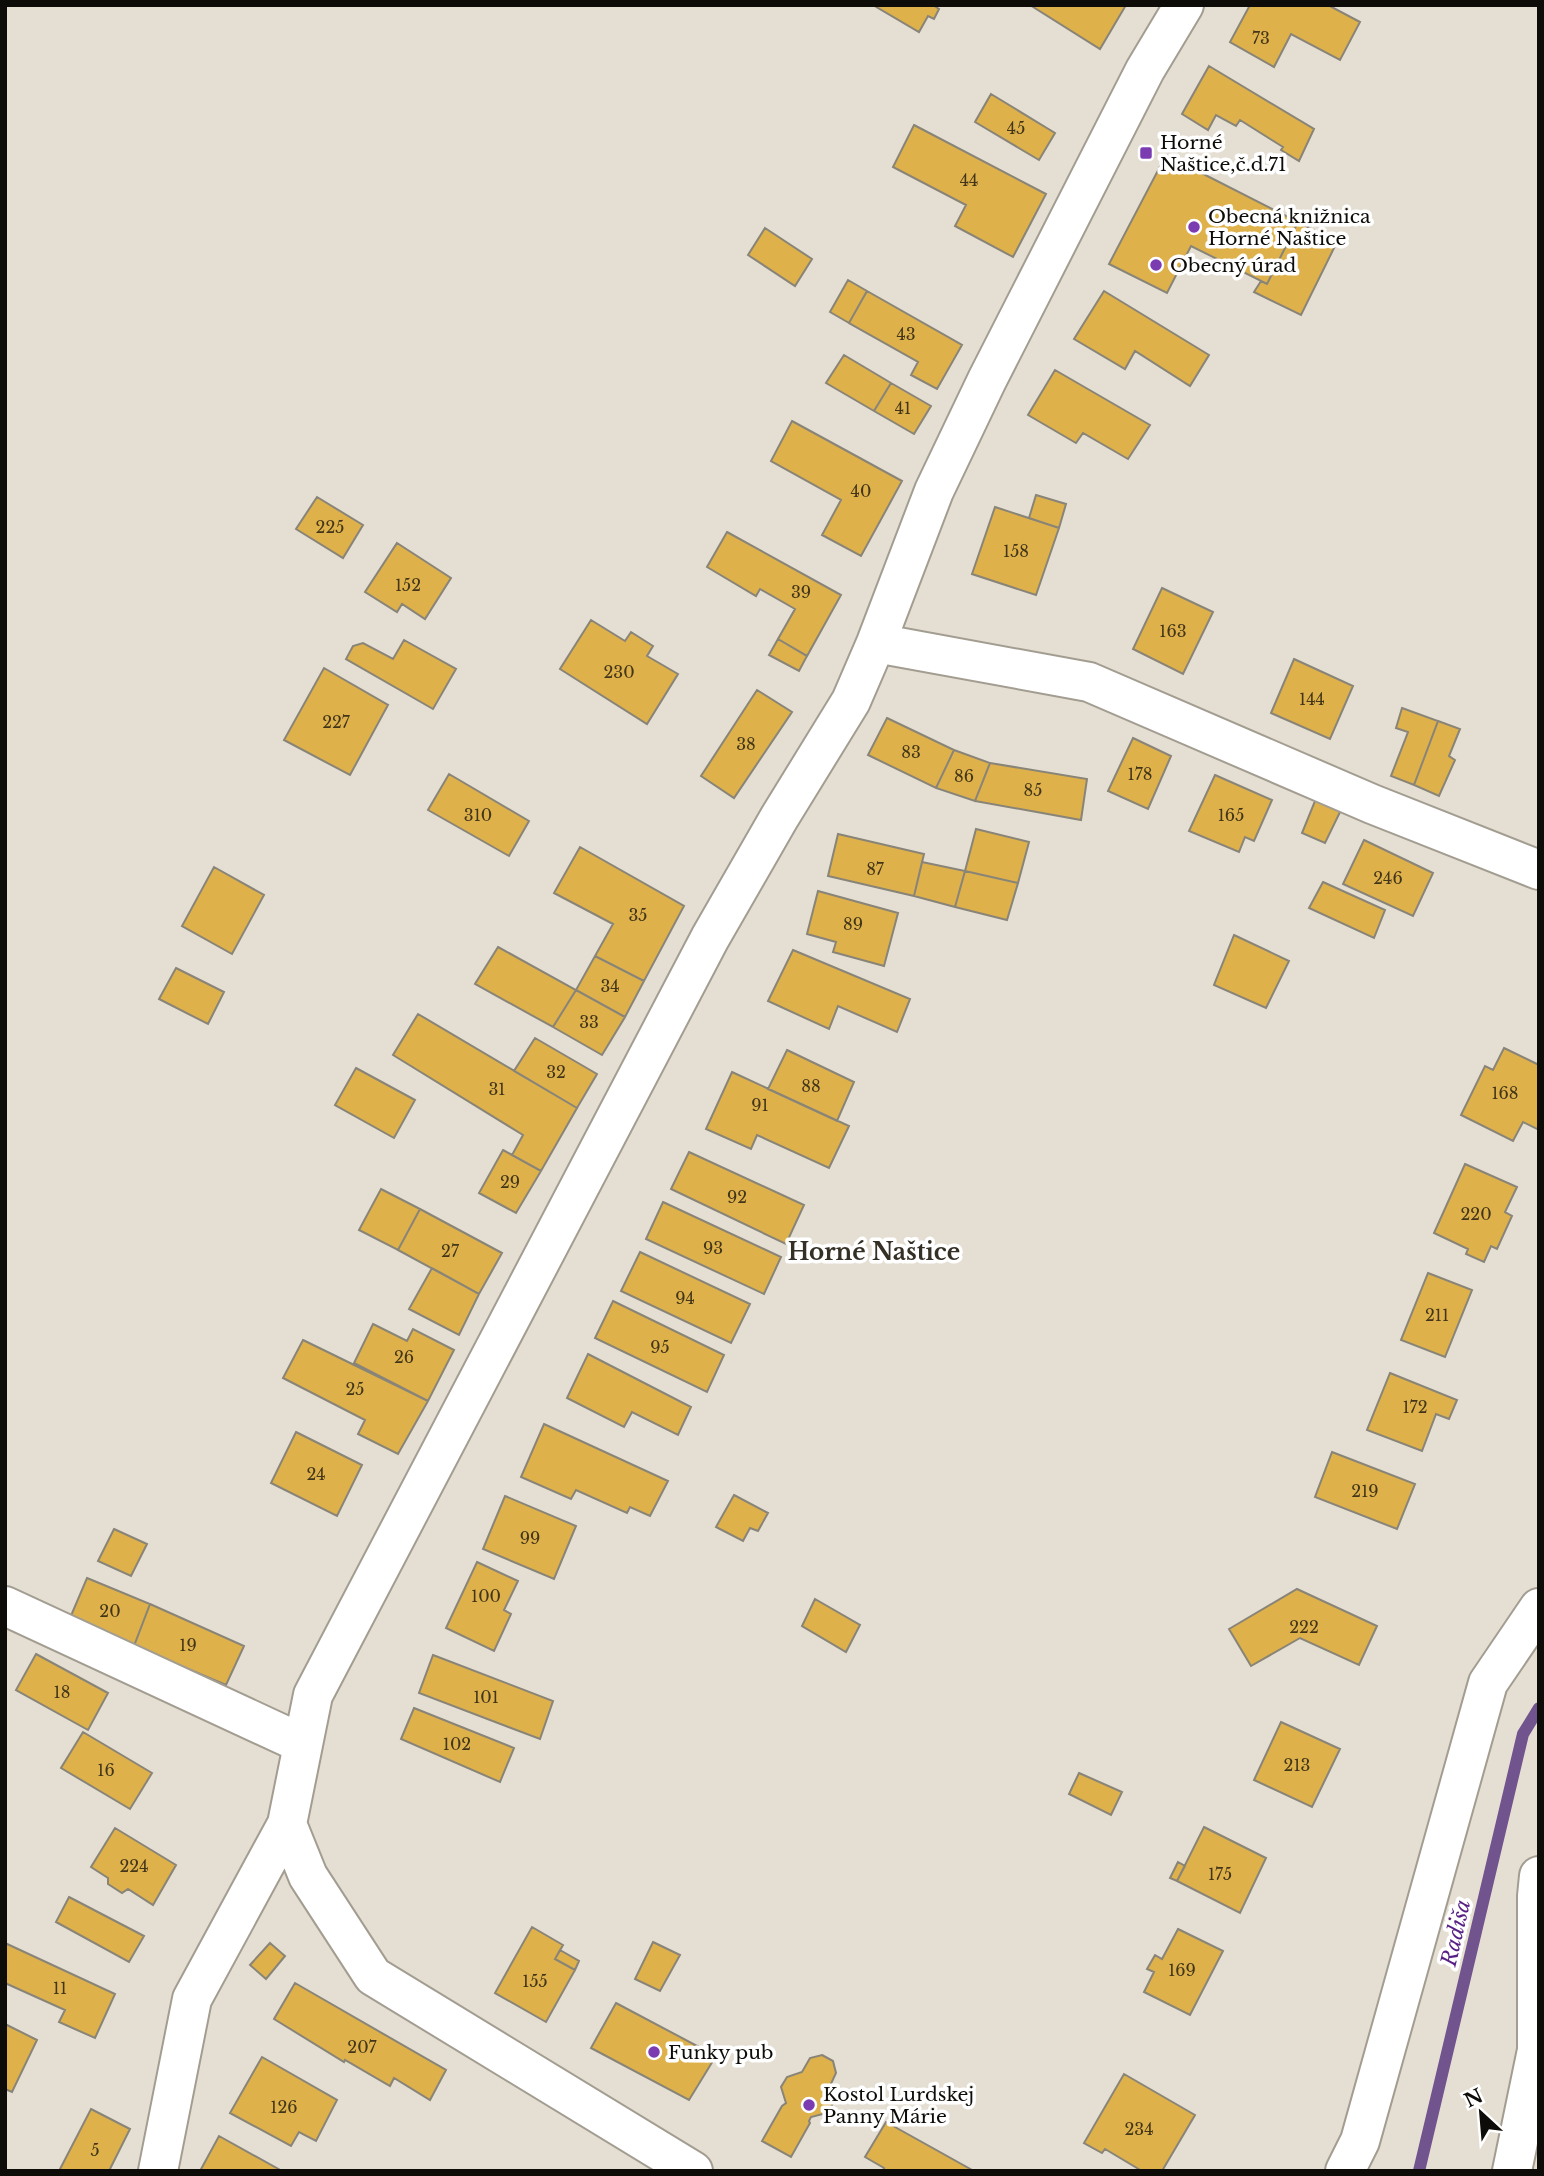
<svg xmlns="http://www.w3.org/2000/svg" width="1544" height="2176" font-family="'Libre Baskerville',serif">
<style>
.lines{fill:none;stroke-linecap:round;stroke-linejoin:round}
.stream{stroke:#71538d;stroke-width:12}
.building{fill:#deb14b;stroke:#898478;stroke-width:2}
.minor-casing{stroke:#a39d91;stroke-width:42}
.minor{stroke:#fff;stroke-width:38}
.poi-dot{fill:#7b3cb1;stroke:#fff;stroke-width:2.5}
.labels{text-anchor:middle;stroke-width:7;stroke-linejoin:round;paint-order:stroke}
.number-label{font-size:16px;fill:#423519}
.poi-label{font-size:19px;fill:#0e0c08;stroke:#fff;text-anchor:start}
.water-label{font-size:21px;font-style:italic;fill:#571f83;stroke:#fff}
.quarter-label{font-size:23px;font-weight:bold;fill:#353026;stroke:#fff}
</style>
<rect width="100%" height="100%" fill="#e5dfd3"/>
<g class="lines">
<path class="stream" d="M 1419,2171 L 1523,1734 L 1539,1708"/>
</g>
<path class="building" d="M 873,5 L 933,5 L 939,9 L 934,19 L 928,16 L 919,32 Z
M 1030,5 L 1126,5 L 1100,49 Z
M 1250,5 L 1328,5 L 1360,22 L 1340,60 L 1291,34 L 1274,67 L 1230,42 Z
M 1209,66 L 1314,129 L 1299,161 L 1281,150 L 1283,147 L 1240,120 L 1236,126 L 1216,115 L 1208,130 L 1182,114 Z
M 991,94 L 1055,133 L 1039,160 L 975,122 Z
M 914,125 L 1046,194 L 1013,257 L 955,226 L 966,205 L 893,167 Z
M 1166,155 L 1298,222 L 1267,284 L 1191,246 L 1167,293 L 1109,264 Z
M 1298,222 L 1337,242 L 1301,315 L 1254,292 L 1261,281 L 1267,284 Z
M 765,228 L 812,259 L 795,286 L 748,255 Z
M 848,280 L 867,291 L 849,323 L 830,312 Z
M 867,291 L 962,345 L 937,389 L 911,375 L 918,362 L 849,323 Z
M 1104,291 L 1209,355 L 1190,386 L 1135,351 L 1125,369 L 1074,339 Z
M 844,355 L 891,383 L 874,411 L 826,383 Z
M 1055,370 L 1150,425 L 1128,459 L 1083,433 L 1076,443 L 1028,415 Z
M 891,383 L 931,406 L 914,434 L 874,411 Z
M 792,421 L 902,481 L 861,556 L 822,535 L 841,500 L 771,461 Z
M 1036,495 L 1066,504 L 1059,528 L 1029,518 Z
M 317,497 L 363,525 L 343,558 L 296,529 Z
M 995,507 L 1059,528 L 1036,595 L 972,574 Z
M 727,532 L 841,595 L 807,656 L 778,639 L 795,609 L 760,589 L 756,596 L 707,567 Z
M 397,543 L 451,578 L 425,619 L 402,604 L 397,612 L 365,592 Z
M 1162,588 L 1213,612 L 1183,674 L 1133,649 Z
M 591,620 L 625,641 L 631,632 L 653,646 L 647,656 L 678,674 L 647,724 L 560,669 Z
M 778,639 L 807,656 L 799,671 L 769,655 Z
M 404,640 L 456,669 L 433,709 L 346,659 L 353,646 L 363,643 L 393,659 Z
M 1294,659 L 1353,686 L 1330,739 L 1271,713 Z
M 324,668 L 388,705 L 350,775 L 284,740 Z
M 757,690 L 792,712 L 734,798 L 701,776 Z
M 1402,708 L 1438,721 L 1414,785 L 1391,776 L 1408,732 L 1396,728 Z
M 887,718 L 954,750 L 936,788 L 868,755 Z
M 1438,721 L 1460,729 L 1449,756 L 1455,760 L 1439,796 L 1414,785 Z
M 1133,738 L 1171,756 L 1148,809 L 1108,791 Z
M 954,750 L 990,763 L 975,801 L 936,788 Z
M 990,763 L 1087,779 L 1081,820 L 975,801 Z
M 449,774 L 529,821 L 509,856 L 428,810 Z
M 1215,775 L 1272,800 L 1254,841 L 1245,837 L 1239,852 L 1189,831 Z
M 1317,796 L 1342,808 L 1325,843 L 1302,833 Z
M 976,829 L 1029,842 L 1018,883 L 965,871 Z
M 838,834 L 924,854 L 914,896 L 828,876 Z
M 1364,840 L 1433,873 L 1413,916 L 1343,884 Z
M 580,847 L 684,906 L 644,981 L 595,956 L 613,924 L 554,893 Z
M 922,862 L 965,871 L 955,907 L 914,896 Z
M 214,867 L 264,895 L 232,954 L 182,926 Z
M 965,871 L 1018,883 L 1007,920 L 955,907 Z
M 1323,882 L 1385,910 L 1374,938 L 1309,908 Z
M 818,891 L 898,913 L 884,966 L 833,952 L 836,942 L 807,934 Z
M 1234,935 L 1289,961 L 1266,1008 L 1214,985 Z
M 498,947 L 576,990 L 553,1027 L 475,984 Z
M 793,950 L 910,999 L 897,1032 L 838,1006 L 829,1029 L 768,1001 Z
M 595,956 L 644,981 L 625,1017 L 576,990 Z
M 176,968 L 224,992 L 208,1024 L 159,999 Z
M 576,990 L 625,1017 L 602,1055 L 553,1027 Z
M 418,1014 L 577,1108 L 541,1171 L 512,1155 L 523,1135 L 393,1055 Z
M 535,1038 L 597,1074 L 577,1108 L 514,1071 Z
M 1504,1048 L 1539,1065 L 1539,1130 L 1523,1122 L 1513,1141 L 1461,1115 L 1485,1066 L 1493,1070 Z
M 787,1050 L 854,1082 L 837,1121 L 768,1089 Z
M 356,1068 L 415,1100 L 394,1138 L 335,1105 Z
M 732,1072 L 849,1126 L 829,1168 L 757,1135 L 751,1149 L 706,1129 Z
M 503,1150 L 541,1171 L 516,1213 L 479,1193 Z
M 689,1152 L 804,1205 L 786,1244 L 671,1189 Z
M 1465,1164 L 1517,1187 L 1505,1212 L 1512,1216 L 1497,1249 L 1491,1246 L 1484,1262 L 1466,1254 L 1468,1249 L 1434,1233 Z
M 381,1189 L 420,1209 L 398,1250 L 359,1230 Z
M 663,1202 L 781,1257 L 764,1294 L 646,1239 Z
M 420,1209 L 502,1253 L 479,1294 L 398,1250 Z
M 640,1252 L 750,1304 L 731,1343 L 621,1291 Z
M 432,1268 L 479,1294 L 459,1335 L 409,1309 Z
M 1428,1273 L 1472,1290 L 1445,1357 L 1401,1340 Z
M 613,1301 L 724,1355 L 707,1392 L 595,1338 Z
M 373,1324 L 407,1341 L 413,1329 L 454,1350 L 428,1401 L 354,1363 Z
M 303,1340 L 428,1401 L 398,1454 L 358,1434 L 365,1420 L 283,1378 Z
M 588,1354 L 691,1407 L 678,1435 L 632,1412 L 624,1427 L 567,1398 Z
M 1390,1373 L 1457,1400 L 1449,1419 L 1436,1414 L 1422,1451 L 1367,1430 Z
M 544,1424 L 668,1481 L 650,1516 L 630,1507 L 627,1513 L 576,1490 L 571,1499 L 521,1477 Z
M 296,1432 L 362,1465 L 337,1516 L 271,1483 Z
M 1332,1452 L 1415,1484 L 1397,1529 L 1315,1497 Z
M 734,1495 L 768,1513 L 758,1531 L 750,1528 L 743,1541 L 716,1527 Z
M 505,1496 L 576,1526 L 554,1579 L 483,1549 Z
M 114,1529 L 147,1544 L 131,1576 L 98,1561 Z
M 477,1562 L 518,1581 L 504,1610 L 511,1614 L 494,1651 L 446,1628 Z
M 87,1578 L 150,1604 L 134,1646 L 70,1618 Z
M 1297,1589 L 1377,1626 L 1359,1665 L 1300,1638 L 1251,1666 L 1229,1629 Z
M 815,1599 L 860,1625 L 846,1652 L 802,1626 Z
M 150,1604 L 244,1646 L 226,1685 L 134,1646 Z
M 36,1654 L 108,1693 L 88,1730 L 16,1690 Z
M 433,1655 L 553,1701 L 540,1739 L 419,1693 Z
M 414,1708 L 514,1748 L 500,1782 L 401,1739 Z
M 1281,1722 L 1340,1749 L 1312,1807 L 1254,1780 Z
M 83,1732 L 152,1773 L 130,1809 L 61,1768 Z
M 1079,1773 L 1122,1792 L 1111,1815 L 1069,1794 Z
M 1204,1827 L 1266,1858 L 1240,1913 L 1177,1881 Z
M 115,1828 L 176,1865 L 153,1905 L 128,1889 L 122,1893 L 108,1884 L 108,1878 L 91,1867 Z
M 1178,1862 L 1185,1866 L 1177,1881 L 1170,1878 Z
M 69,1897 L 144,1936 L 129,1962 L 56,1922 Z
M 532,1927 L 563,1945 L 555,1959 L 575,1970 L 546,2022 L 495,1993 Z
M 1178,1929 L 1223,1951 L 1190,2015 L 1144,1992 L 1154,1972 L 1147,1969 L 1155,1955 L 1162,1959 Z
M 653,1942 L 680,1955 L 660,1991 L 635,1979 Z
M 5,1943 L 115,1994 L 95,2038 L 59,2022 L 65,2010 L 5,1983 Z
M 270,1943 L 285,1956 L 266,1979 L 250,1965 Z
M 560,1950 L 579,1961 L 575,1970 L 555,1959 Z
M 295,1983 L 446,2070 L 430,2100 L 394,2078 L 390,2086 L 345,2060 L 344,2062 L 274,2019 Z
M 616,2003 L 716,2056 L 689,2100 L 591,2048 Z
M 5,2024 L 37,2040 L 12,2092 L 5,2089 Z
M 822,2055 L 833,2061 L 836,2073 L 829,2088 L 833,2103 L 827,2113 L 811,2117 L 809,2121 L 810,2123 L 791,2157 L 762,2141 L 782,2106 L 786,2103 L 781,2087 L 787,2077 L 802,2072 L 810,2058 Z
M 262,2057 L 337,2100 L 316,2141 L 299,2132 L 291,2146 L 230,2113 Z
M 1124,2074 L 1195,2115 L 1162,2171 L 1142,2171 L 1105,2149 L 1102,2153 L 1084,2143 Z
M 91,2109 L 130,2129 L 109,2171 L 59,2171 Z
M 886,2122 L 972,2170 L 971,2171 L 882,2171 L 884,2168 L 865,2157 Z
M 219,2136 L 282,2171 L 200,2171 Z"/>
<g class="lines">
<defs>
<path id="minor" d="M 876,643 L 1089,682 L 1372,804 L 1539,870
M 5,1606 L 303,1744
M 158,2171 L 192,1999 L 287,1824
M 693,2171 L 373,1976 L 308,1876 L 287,1824 L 313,1695 L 710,938 L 779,818 L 851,701 L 876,643 L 934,491 L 987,380 L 1145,70 L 1184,5
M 1345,2171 L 1360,2141 L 1488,1683 L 1539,1608
M 1512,2171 L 1537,2050 L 1537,1896 L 1539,1876"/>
</defs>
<use href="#minor" class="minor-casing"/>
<use href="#minor" class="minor"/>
</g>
<g class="poi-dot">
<rect x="1139" y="146" width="14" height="14" rx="3.5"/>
<circle cx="1194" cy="227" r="7"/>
<circle cx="1156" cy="265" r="7"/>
<circle cx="654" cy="2052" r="7"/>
<circle cx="809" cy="2105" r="7"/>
</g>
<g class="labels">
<g class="number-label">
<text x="1261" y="44">73</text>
<text x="1016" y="134">45</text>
<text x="969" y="186">44</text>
<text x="906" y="340">43</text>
<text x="903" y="414">41</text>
<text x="861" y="497">40</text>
<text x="330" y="533">225</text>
<text x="1016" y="557">158</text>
<text x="408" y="591">152</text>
<text x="801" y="598">39</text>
<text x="1173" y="637">163</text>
<text x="619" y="678">230</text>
<text x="1312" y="705">144</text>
<text x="336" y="728">227</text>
<text x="746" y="750">38</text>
<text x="911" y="758">83</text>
<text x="1140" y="780">178</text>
<text x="964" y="782">86</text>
<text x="1033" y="796">85</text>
<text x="478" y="821">310</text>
<text x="1231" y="821">165</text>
<text x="875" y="875">87</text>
<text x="1388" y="884">246</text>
<text x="638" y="921">35</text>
<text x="853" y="930">89</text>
<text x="610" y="992">34</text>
<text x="589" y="1028">33</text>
<text x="556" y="1078">32</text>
<text x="811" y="1092">88</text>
<text x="497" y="1095">31</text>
<text x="1505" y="1099">168</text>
<text x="760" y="1111">91</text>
<text x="510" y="1188">29</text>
<text x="737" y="1203">92</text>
<text x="1476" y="1220">220</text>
<text x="713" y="1254">93</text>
<text x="450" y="1257">27</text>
<text x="685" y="1304">94</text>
<text x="1437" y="1321">211</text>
<text x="660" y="1353">95</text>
<text x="404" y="1363">26</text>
<text x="355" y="1395">25</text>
<text x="1415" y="1413">172</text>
<text x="316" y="1480">24</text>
<text x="1365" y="1497">219</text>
<text x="530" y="1544">99</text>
<text x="486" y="1602">100</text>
<text x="110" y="1617">20</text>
<text x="1304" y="1633">222</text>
<text x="188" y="1651">19</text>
<text x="62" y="1698">18</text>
<text x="486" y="1703">101</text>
<text x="457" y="1750">102</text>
<text x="1297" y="1771">213</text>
<text x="106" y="1776">16</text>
<text x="134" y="1872">224</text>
<text x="1220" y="1880">175</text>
<text x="1182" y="1976">169</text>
<text x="535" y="1987">155</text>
<text x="60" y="1994">11</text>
<text x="362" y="2053">207</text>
<text x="284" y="2113">126</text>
<text x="1139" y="2135">234</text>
<text x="95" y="2156">5</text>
</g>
<g class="poi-label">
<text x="1160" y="149">Horné<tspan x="1160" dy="22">Naštice,č.d.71</tspan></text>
<text x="1208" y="223">Obecná knižnica<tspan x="1208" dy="22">Horné Naštice</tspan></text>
<text x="1170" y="272">Obecný úrad</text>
<text x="668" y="2059">Funky pub</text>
<text x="823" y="2101">Kostol Lurdskej<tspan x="823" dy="22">Panny Márie</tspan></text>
</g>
<g class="water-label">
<text transform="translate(1456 1933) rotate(-77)" y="7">Radiša</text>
</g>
<g class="quarter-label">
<text x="874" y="1260">Horné Naštice</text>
</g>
</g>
<rect width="1544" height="2176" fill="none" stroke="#0e0c08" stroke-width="14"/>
<g transform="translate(1481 2113) rotate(334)" stroke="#ffffff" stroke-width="5" paint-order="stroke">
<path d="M0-5L12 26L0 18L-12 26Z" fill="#0e0c08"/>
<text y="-10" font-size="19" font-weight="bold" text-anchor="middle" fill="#0e0c08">N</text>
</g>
</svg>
